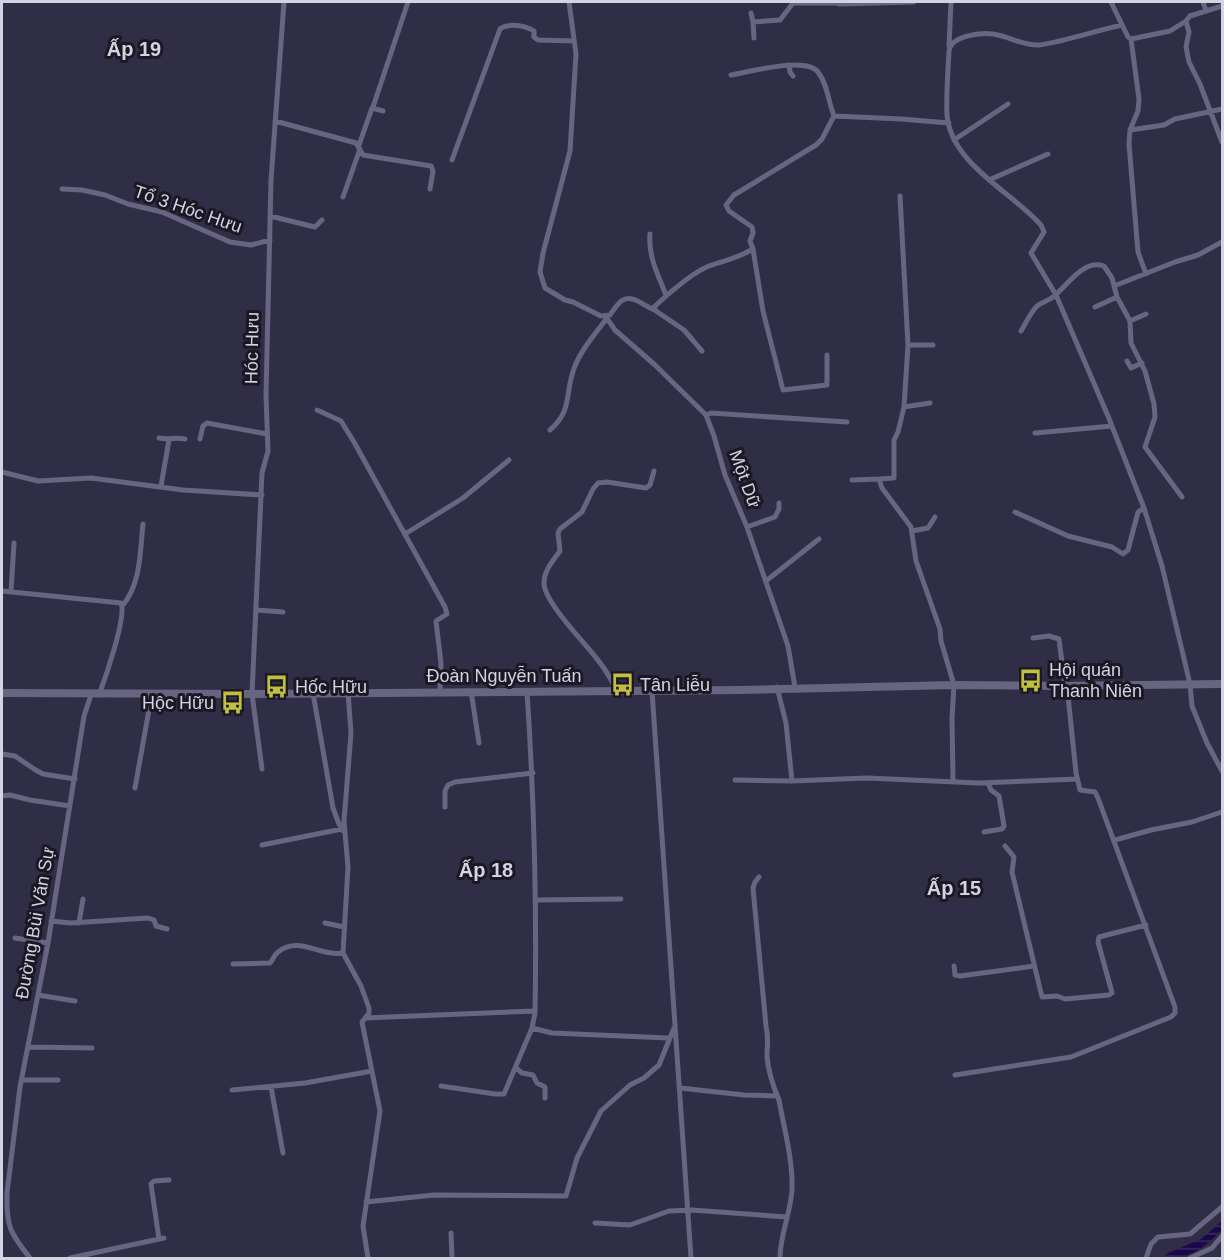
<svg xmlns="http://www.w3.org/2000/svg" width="1224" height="1260" font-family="Arial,sans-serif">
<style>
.water{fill:url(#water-rules)}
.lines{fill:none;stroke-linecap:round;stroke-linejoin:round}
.street{stroke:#676581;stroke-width:5}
.secondary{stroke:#676581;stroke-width:8}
.labels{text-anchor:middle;stroke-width:6;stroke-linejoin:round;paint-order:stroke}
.street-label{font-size:18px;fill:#d4d3e3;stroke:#191823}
.poi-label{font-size:18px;fill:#d4d3e3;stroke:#191823;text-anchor:start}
.neighbourhood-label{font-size:20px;font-weight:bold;fill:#d4d3e3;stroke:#191823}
</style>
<defs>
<pattern id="water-rules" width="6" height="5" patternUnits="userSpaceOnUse" patternTransform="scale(1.5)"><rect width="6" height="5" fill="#1c074a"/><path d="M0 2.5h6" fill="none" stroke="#3c2a64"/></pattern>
</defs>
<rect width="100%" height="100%" fill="#302e47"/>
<path class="water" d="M 1222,1221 L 1222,1230 C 1203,1249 1191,1259 1162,1258 L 1168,1253 L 1201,1239 Z"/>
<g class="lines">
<path class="street" d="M 569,2 L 576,54 L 570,151 L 543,253 L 540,272 L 545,288 L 565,300 L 573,302 L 601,316 L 610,315 C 614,310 618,302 623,300 C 633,294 645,307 655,310
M 835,2 L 839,4 L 914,2
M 1111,2 L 1128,37 L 1131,39 L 1139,99 L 1138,111 L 1130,130
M 1203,2 L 1206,11
M 751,13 L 753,22
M 1186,21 L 1189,32 L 1186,47 L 1189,62 L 1200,84 L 1222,142
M 1122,25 C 1094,31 1067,41 1039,45 C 1022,46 1009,36 993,34 C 980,32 951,36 949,51 C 948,72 946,94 947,115 C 951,164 1012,192 1041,225 L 1044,232 L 1031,253 L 1056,295 L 1108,416 L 1144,508 L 1162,566 L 1190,684 L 1192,706 L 1207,743 L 1222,771
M 754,38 L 753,22 L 780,20 L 793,3 L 835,3
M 1131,39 L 1170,31 L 1186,21 L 1190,16 L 1222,6
M 949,46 L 951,2
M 789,65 L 790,72 L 793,76
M 731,75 C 749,72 806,56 818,72 C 828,85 828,101 834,116
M 373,107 L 408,2
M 275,121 L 356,143 L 363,155 L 431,166 L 433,171 L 430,189
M 954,140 L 1008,104
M 359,145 L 372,108 L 383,111
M 452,160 L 500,29 C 508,23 525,25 534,31 L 534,37 L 538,40 L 574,41
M 989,180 L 1048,154
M 62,189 L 82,190 L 105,195 L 128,204 L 162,212 L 230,242 L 251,245 L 270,240
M 900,196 L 908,345 L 904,407 L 898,432 L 894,440 L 894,478 L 879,479 L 882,488 L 911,527 L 916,561 L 940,629 L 941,641 L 954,685 L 952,718 L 953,782
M 343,197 L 360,149
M 270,216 L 315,227 L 322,220
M 650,234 C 648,256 658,275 666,295
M 1146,274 L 1138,252 L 1129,144 L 1130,130 L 1164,125 L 1175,119 L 1222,109
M 1114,286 L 1175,262 L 1198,255 L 1222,242
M 1095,307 L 1117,297
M 606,317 L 615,330 L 655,365 L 706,415 L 714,436 L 725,475 L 747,527 L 788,646 L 795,687
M 1130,321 L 1131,343 L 1145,371 L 1154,404 L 1155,417 L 1145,447 L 1182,497
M 1021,331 C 1026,323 1030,313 1037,306 C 1042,302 1048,301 1053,297 C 1068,285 1083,259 1104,266 L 1112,278 L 1117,297 L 1130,321 L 1146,314
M 908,345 L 933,345
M 702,351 L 684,330 L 656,311 L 654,307 C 668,294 691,273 709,266 C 726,260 736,259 753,249
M 827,355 L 827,385 L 783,390 L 763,311 L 753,249 L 750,241 L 753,233 L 752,227 L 729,211 L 726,205 L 734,195 L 816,145 L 822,139 L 834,116 L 901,119 L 949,123
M 1127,361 L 1131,368 L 1142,363
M 904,407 L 930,403
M 317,410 L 341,421 L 354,442 L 445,607 L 447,614 L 436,621 L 441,663 L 440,691
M 706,415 L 711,413 L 847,422
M 550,430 C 574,409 564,392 575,366 C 582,348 596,333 607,318
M 1035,433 L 1112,426
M 159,438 C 170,440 176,437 185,439
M 200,439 L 203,426 L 207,423 L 267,434
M 2,472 L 38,481 L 91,478 L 183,490 L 262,495
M 852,480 L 879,479
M 161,486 L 169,440
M 1015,512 L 1068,536 L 1112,547 L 1123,554 L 1128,550 L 1138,512 L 1144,508
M 747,527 L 775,517 L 779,509 L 779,503
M 912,531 L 928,528 L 935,517
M 405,534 L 463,498 L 509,460
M 766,581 L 819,539
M 2,591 L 121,603 C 127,616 105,679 99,695
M 11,592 L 14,543
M 123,605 C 141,583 140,552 143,524
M 256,610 L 283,612
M 1033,638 L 1049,636 L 1059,639 L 1065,686
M 777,687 L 786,723 L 792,781
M 617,690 C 611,680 605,668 597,659 C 585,643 544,602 544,583 C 544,570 553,561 560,551 L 558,533 L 560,529 L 582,512 L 593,489 L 598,483 L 607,482 L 646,488 L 650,485 L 654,471
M 471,691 L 479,743
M 652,691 L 691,1258
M 348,692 L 351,733 L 344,821 L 348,867 L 343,953 L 361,986 L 369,1008 L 369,1013 L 362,1022 L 380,1111 L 363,1226 L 368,1258
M 313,693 L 333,808 L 339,824 L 344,832
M 2,754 L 15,756 L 34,769 L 43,774 L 75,779
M 262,769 L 252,694 L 262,473 L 268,451 L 266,395 L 271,180 L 284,2
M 735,780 L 792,781 L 867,778 L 978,783 L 1077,779
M 135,788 L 152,693
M 2,796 L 10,795 L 30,800 L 70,806
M 445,807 L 445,791 L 448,785 L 455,782 L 533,773
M 984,832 L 1002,829 L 1004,826 L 999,796 L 991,790 L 988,783
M 1115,840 L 1151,830 L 1192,822 L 1222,812
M 262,845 L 342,829
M 1005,846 L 1014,857 L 1012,872 L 1042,997 L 1057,996 L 1065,999 L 1109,995 L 1112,993 L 1111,989 L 1098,942 L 1099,937 L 1146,925
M 759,877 L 755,882 L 753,888 L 766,1026 C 769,1039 767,1044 767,1056 C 768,1071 773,1086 779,1100 C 784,1128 793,1160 792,1189 C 791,1213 780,1234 780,1258
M 536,900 L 621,899
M 51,921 L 71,923 L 148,918 L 154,920 L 156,926 L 167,929
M 79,923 L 83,899
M 325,923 L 344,927
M 15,938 L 48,943
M 233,964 L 270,963 C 273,960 274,955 278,952 C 299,935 320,957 343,953
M 954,966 L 955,975 L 960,976 L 1034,966
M 38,995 L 75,1001
M 365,1018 L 535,1011
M 532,1028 L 552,1033 L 668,1038
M 28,1047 L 92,1048
M 516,1068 L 522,1073 L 533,1075 L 537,1083 L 545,1087 L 545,1098
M 955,1075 L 1071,1057 L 1171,1017 L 1175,1013 L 1175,1007 L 1098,798 L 1095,792 L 1080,790 L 1076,773 L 1067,686
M 22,1080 L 58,1080
M 441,1086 L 495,1094 L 504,1094 L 532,1028 L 535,1013 C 537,905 534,798 527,691
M 271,1087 L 283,1153
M 680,1088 L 744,1095 L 777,1096
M 232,1090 L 305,1083 L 372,1071
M 366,1202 L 434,1195 L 566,1196 L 577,1158 L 601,1111 L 630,1085 L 644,1078 L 659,1065 L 674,1028
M 595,1223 L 630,1225 L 669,1211 L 692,1210 L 786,1217
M 451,1233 L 452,1258
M 159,1239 L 151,1184 L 154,1181 L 169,1180
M 30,1258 C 10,1233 6,1226 7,1193 L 20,1087 L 48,943 L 84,716 L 91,695
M 70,1258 L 164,1238
M 1146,1258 L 1151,1244 L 1158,1237 L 1190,1234 L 1222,1207
M 1190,1258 L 1212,1248 L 1222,1236"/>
<path class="secondary" d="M 2,693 L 252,694 L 742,690 L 954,685 L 1058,686 L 1222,684"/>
</g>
<defs>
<symbol id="bus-bare" viewBox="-9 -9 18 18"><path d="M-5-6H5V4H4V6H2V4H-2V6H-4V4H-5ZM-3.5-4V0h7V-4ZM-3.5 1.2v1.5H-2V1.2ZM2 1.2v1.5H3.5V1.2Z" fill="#c1be40" stroke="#191823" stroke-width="2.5" paint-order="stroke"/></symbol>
</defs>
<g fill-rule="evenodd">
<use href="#bus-bare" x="1014" y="664" width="33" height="33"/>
<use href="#bus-bare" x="606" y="668" width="33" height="33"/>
<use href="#bus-bare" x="260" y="670" width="33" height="33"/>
<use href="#bus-bare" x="216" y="686" width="33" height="33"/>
</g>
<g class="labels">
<g class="street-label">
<text transform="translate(188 209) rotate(19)" y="6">Tổ 3 Hóc Hưu</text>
<text transform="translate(252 348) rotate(-89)" y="6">Hóc Hưu</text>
<text transform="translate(745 479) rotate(70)" y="6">Một Dữ</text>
<text x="504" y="682">Đoàn Nguyễn Tuấn</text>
<text transform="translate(35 923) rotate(-80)" y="6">Đường Bùi Văn Sự</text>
</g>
<g class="poi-label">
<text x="1049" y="676">Hội quán<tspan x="1049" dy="21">Thanh Niên</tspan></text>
<text x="640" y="691">Tân Liễu</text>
<text x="295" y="693">Hốc Hữu</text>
<text x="214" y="709" text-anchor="end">Hộc Hữu</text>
</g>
<g class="neighbourhood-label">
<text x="134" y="56">Ấp 19</text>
<text x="486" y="877">Ấp 18</text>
<text x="954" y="895">Ấp 15</text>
</g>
</g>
<rect width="1224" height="1260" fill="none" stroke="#d4d3e3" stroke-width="6"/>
</svg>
